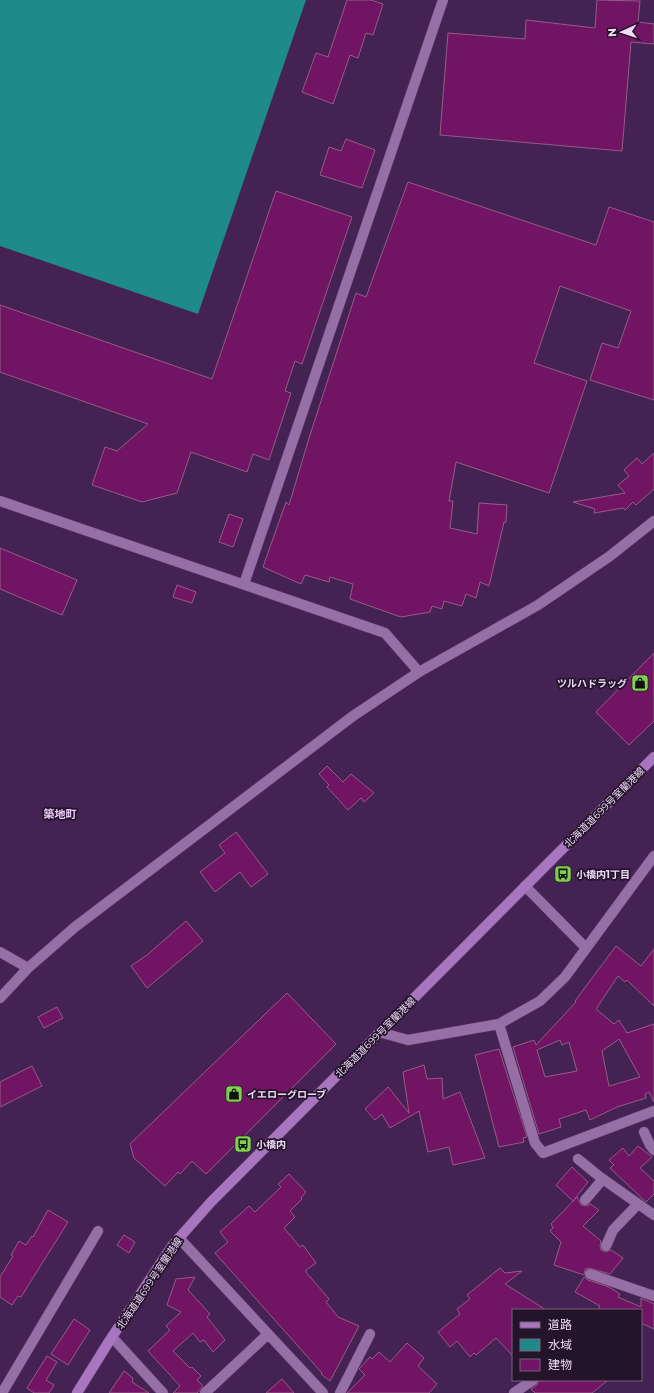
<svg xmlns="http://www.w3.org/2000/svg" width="654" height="1393" font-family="Montserrat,'Noto Sans JP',sans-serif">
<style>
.water{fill:#1e8a8a}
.building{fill:#711463;stroke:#945c88;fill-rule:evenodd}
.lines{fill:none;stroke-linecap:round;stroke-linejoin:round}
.street-casing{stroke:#62416e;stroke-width:11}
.secondary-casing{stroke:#62416e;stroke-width:11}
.street{stroke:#966fa7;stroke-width:10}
.secondary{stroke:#a876be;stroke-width:10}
.labels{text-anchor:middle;stroke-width:3.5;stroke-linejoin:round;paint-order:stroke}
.poi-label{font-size:10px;font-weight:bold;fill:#efdaf9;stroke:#24142a;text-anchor:start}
.street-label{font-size:10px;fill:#efdaf9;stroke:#24142a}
.neighbourhood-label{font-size:11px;font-weight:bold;fill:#eccafb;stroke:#24142a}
</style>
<rect width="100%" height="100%" fill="#452254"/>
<path class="water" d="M 0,0 L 306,0 L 198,314 L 0,246 Z"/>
<path class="building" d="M 347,0 L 371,0 L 383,4 L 373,35 L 366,33 L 358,58 L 350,55 L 333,104 L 302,92 L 316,53 L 328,57 Z
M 597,0 L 640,1 L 638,22 L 654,24 L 654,44 L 631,42 L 622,151 L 440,135 L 448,33 L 525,39 L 526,20 L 595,28 Z
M 346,139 L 375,150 L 362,188 L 320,175 L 329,147 L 341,151 Z
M 408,182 L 596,245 L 609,207 L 654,222 L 654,400 L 590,380 L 602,343 L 618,348 L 631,311 L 560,286 L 534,363 L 587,381 L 549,493 L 456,462 L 449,501 L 453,501 L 450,528 L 477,534 L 479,503 L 507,505 L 506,522 L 504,522 L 489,586 L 480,582 L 476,598 L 466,594 L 462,606 L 444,601 L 442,609 L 432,606 L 430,612 L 401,617 L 350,599 L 353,584 L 330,577 L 329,582 L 305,575 L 301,584 L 263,567 L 286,502 L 289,505 L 310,435 L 356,293 L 366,297 Z
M 276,191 L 352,217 L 302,364 L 295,361 L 285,391 L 291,393 L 269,460 L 253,454 L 247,472 L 191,452 L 177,493 L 142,502 L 92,485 L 105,447 L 117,451 L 148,424 L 0,372 L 0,305 L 212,379 Z
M 654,453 L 654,489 L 636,505 L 633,502 L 625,510 L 623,508 L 594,513 L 595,509 L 573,502 L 625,493 L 618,485 L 629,476 L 624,470 L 637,458 L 642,464 Z
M 229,514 L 243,519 L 233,547 L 219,542 Z
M 0,548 L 77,580 L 62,615 L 0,589 Z
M 177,585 L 196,592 L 192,603 L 173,597 Z
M 654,653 L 654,721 L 629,745 L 596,712 Z
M 327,766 L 343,782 L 351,774 L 374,793 L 364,802 L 361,798 L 348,810 L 327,787 L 329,785 L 319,774 Z
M 236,832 L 268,874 L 251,887 L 240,872 L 215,892 L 200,872 L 225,853 L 219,845 Z
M 186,921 L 203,941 L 147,988 L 131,966 L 147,955 Z
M 616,946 L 641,966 L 654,949 L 654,1006 L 627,980 L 625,982 L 618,976 L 596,1009 L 614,1024 L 619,1020 L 627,1033 L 654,1024 L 654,1102 L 649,1092 L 645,1094 L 646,1098 L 617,1107 L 590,1120 L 586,1110 L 559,1119 L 561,1127 L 539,1134 L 513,1047 L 534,1040 L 536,1045 L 576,1002 L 575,1001 ZM 619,1039 L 640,1077 L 609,1086 L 602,1051 ZM 560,1040 L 562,1045 L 569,1042 L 577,1071 L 545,1077 L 537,1050 Z
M 287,993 L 336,1044 L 206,1174 L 192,1161 L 180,1174 L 178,1172 L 165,1186 L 134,1158 L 130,1144 Z
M 57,1007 L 63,1018 L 44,1028 L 38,1017 Z
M 499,1049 L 527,1137 L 523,1138 L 524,1142 L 499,1147 L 475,1055 Z
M 424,1065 L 427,1079 L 442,1078 L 443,1099 L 460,1092 L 485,1158 L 453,1165 L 449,1147 L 428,1152 L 419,1111 L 390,1128 L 382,1114 L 375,1120 L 365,1109 L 388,1087 L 409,1113 L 403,1072 Z
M 32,1066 L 42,1086 L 0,1107 L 0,1082 Z
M 638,1146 L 652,1157 L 640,1168 L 654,1181 L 654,1194 L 646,1202 L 610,1168 L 614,1165 L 609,1160 L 623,1148 L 629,1156 Z
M 572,1167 L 588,1182 L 573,1201 L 556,1185 Z
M 289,1174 L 306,1192 L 301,1198 L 302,1199 L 290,1211 L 295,1217 L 284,1228 L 300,1247 L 303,1245 L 316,1263 L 305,1271 L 329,1299 L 326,1302 L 338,1317 L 359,1326 L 330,1381 L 321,1374 L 322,1373 L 215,1253 L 228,1242 L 220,1232 L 249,1206 L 255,1212 L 281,1187 L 278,1184 Z
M 577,1197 L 581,1205 L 587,1206 L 590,1204 L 599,1210 L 583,1226 L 601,1241 L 600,1246 L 601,1250 L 606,1252 L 611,1250 L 623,1258 L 610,1274 L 589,1268 L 585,1269 L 584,1275 L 554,1265 L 561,1242 L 550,1231 L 553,1228 L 551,1224 Z
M 48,1210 L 68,1222 L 21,1297 L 18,1296 L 12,1305 L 0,1297 L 0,1277 L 13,1256 L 11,1255 L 19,1241 L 26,1245 L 32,1236 L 33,1237 Z
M 124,1235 L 135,1242 L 129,1253 L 117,1245 Z
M 500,1268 L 505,1273 L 522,1271 L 505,1284 L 546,1310 L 513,1310 L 513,1356 L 496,1338 L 476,1355 L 474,1353 L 470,1357 L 457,1341 L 450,1347 L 438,1332 L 460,1314 L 457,1309 L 470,1299 L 467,1295 Z
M 195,1277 L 188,1290 L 210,1314 L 207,1317 L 225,1340 L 213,1352 L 204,1340 L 200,1342 L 193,1333 L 173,1351 L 190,1368 L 192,1367 L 201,1376 L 197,1380 L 203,1386 L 197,1393 L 173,1393 L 180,1386 L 148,1351 L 170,1330 L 166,1326 L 181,1312 L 167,1305 L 176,1279 Z
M 584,1277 L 588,1280 L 609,1287 L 620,1294 L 618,1297 L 641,1307 L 641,1298 L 654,1304 L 654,1329 L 641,1323 L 641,1310 L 598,1310 L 600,1306 L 575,1292 Z
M 74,1319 L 90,1330 L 68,1365 L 51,1354 Z
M 407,1343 L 424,1358 L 418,1366 L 437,1384 L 429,1393 L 347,1393 L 365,1375 L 359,1369 L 370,1357 L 372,1359 L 379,1352 L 390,1362 Z
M 47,1356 L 57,1362 L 46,1380 L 54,1385 L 49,1393 L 34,1393 L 27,1388 Z
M 124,1371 L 133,1378 L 132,1382 L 149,1393 L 109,1393 Z
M 282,1379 L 294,1393 L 266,1393 Z
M 539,1380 L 608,1380 L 592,1393 L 535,1393 L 531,1389 L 537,1385 Z"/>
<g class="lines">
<defs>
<path id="street" d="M 0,501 L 385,633 L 419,672
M 244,584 L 443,0
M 525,886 L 586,948
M 0,952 L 28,968
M 0,998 L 28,968 L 75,927 L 353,716 L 419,672 L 538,605 L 610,556 L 654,521
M 499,1024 L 535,1143 L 543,1153 L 654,1111
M 379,1032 L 408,1040 L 499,1024 L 540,1001 L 565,977 L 654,856
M 644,1132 L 650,1145 L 654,1150
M 578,1159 L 600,1177 L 654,1215
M 585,1200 L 603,1179
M 179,1238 L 323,1393
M 606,1246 L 613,1230 L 638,1204
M 590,1274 L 654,1296
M 112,1337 L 163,1393
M 2,1393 L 98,1231
M 205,1393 L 268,1334
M 340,1393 L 370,1334
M 514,1393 L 533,1380"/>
<path id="secondary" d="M 77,1393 L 108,1343 L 172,1246 L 211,1202 L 654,757"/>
</defs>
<use href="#street" class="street-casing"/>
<use href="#secondary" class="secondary-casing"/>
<use href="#street" class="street"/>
<use href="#secondary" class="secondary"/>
</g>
<defs>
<symbol id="shop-square" viewBox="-11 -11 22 22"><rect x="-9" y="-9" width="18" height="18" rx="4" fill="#82d050" stroke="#24142a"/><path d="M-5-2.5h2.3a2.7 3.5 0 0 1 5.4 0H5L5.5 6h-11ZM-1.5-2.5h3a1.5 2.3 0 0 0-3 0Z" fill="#111"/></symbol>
<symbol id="bus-square" viewBox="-11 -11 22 22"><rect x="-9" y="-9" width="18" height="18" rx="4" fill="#82d050" stroke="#24142a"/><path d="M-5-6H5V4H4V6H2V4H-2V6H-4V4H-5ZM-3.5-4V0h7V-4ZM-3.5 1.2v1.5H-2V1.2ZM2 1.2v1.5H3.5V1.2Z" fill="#111"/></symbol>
</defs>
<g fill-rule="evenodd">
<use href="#shop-square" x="630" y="673" width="20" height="20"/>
<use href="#bus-square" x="553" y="864" width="20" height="20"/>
<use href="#shop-square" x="224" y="1084" width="20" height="20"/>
<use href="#bus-square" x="233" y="1134" width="20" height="20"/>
</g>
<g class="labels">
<g class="poi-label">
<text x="627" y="687" text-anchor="end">ツルハドラッグ</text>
<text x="576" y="878">小橋内1丁目</text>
<text x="247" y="1098">イエローグローブ</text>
<text x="256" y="1148">小橋内</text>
</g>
<g class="street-label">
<text transform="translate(604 807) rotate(-45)" y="4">北海道道699号室蘭港線</text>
<text transform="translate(375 1037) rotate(-45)" y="4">北海道道699号室蘭港線</text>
<text transform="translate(149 1283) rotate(-56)" y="4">北海道道699号室蘭港線</text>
</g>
<g class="neighbourhood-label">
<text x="60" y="818">築地町</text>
</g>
</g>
<rect x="512" y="1309" width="130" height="72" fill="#24142a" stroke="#75637d"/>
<rect x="520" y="1322" width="20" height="6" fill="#a876be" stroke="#75637d"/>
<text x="548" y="1329" font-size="12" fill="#efdaf9">道路</text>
<rect x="520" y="1339" width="20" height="12" fill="#1e8a8a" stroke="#75637d"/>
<text x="548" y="1349" font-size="12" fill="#efdaf9">水域</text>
<rect x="520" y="1359" width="20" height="12" fill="#711463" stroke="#75637d"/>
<text x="548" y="1369" font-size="12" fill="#efdaf9">建物</text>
<g transform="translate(622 32) rotate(267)" stroke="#24142a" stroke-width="3" paint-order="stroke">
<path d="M0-3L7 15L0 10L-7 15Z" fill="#efdaf9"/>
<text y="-6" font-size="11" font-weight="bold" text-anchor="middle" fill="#efdaf9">N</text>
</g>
</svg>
